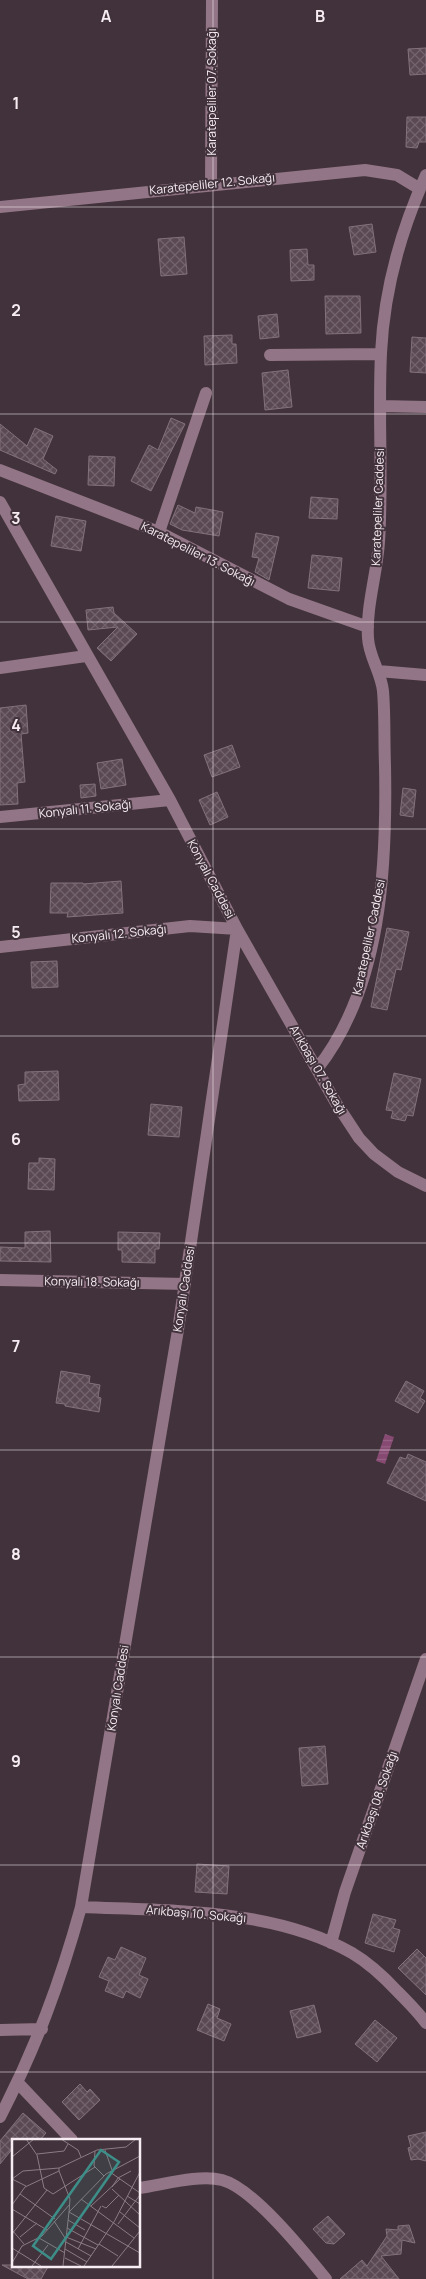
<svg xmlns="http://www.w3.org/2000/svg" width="426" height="2279" font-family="Manrope,sans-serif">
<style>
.water{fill:url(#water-rules)}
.building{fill:url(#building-cross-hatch);stroke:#83717c}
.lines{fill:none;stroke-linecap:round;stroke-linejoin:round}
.minor{stroke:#927586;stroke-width:12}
.grid{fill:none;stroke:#f7ecf2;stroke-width:1;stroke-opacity:0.55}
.labels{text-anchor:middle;stroke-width:4;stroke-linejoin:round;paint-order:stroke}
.street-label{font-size:12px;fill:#f7ecf2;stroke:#41323b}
.inset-road{fill:none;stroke:#8a7c84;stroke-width:1}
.view{fill:#3d8e88;fill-opacity:0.15;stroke:#3d8e88;stroke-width:2.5}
.inset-edge{fill:none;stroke:#f7ecf2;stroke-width:2.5}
.grid-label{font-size:16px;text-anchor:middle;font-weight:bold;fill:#f7ecf2;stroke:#41323b;stroke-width:4;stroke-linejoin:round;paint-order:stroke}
</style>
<defs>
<pattern id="water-rules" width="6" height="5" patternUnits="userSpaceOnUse" patternTransform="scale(1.25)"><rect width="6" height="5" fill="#864971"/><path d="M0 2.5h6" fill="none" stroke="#986386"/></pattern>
<pattern id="building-cross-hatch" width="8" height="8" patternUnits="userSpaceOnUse" patternTransform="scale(1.25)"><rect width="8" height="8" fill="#5a4953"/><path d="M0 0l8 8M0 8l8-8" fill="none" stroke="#72636c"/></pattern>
</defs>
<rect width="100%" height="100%" fill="#41323b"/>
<path class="water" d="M 385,1434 L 394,1437 L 385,1464 L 376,1461 Z"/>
<path class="building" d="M 426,48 L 426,74 L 410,75 L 408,49 Z
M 407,117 L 426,117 L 426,142 L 419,142 L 417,148 L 406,147 Z
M 372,224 L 376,252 L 354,255 L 349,227 Z
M 184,237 L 187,274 L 161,276 L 158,239 Z
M 307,249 L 308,265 L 314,265 L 314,280 L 291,281 L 290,250 Z
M 325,296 L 360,296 L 361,333 L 326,334 Z
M 277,314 L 279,337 L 260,339 L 258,316 Z
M 232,335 L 232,344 L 236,344 L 237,363 L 205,365 L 204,336 Z
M 412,337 L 426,338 L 426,373 L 410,372 Z
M 288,370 L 292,407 L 265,410 L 262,373 Z
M 171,418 L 185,424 L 151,491 L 131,481 L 149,445 L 158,450 Z
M 0,424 L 27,446 L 35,428 L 53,436 L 43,459 L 57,470 L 55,474 L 0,450 Z
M 89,456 L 115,457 L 114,486 L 88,485 Z
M 311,497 L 338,499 L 337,519 L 309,518 Z
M 178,505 L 195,513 L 196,507 L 223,512 L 219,536 L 182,530 L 170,524 Z
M 56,516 L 86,521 L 81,551 L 51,546 Z
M 256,533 L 279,537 L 269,580 L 255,572 L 259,558 L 252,557 Z
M 312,555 L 342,558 L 339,591 L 308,588 Z
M 113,607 L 114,613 L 137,634 L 111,661 L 97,648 L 118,627 L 88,630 L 86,610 Z
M 26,705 L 28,733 L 21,734 L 25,782 L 17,783 L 18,804 L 0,805 L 0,708 Z
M 232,745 L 240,767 L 212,777 L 204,755 Z
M 122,759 L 126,785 L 101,789 L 97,763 Z
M 95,784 L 96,796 L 81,798 L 80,785 Z
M 403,788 L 416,790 L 413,817 L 400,815 Z
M 217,792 L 228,817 L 210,825 L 199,800 Z
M 121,881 L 123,913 L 67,917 L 68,913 L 50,913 L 51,883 L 83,883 L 83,884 Z
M 387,928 L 409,932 L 401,970 L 396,969 L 387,1010 L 371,1007 Z
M 57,961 L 58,987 L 32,988 L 31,962 Z
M 58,1071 L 59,1100 L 19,1101 L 18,1085 L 25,1084 L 25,1072 Z
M 394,1073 L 421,1079 L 413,1116 L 407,1115 L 405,1121 L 391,1118 L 393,1111 L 386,1110 Z
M 151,1104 L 182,1107 L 179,1137 L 148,1135 Z
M 39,1158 L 55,1159 L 54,1190 L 28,1189 L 29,1163 L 39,1163 Z
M 50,1231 L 51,1262 L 0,1261 L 0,1247 L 25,1248 L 25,1232 Z
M 118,1232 L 160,1233 L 159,1249 L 155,1249 L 155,1263 L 122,1262 L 122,1250 L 118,1250 Z
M 61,1371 L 90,1376 L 89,1383 L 100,1385 L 98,1397 L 101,1398 L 99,1412 L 65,1406 L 65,1404 L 56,1403 Z
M 406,1381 L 424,1391 L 420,1398 L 425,1401 L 418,1413 L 395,1401 Z
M 408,1454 L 426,1462 L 426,1501 L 387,1483 L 400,1457 L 406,1459 Z
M 325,1746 L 328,1784 L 302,1786 L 299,1748 Z
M 197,1864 L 229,1866 L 227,1894 L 195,1892 Z
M 373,1914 L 396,1920 L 393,1928 L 400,1930 L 394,1952 L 365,1943 Z
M 121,1947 L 146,1958 L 139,1975 L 148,1979 L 140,1998 L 126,1991 L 123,1998 L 105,1991 L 109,1981 L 99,1977 L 108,1957 L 115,1960 Z
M 417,1949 L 426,1958 L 426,1995 L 398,1968 Z
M 208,2004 L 220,2009 L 217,2018 L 231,2024 L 224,2041 L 197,2030 Z
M 314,2005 L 321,2032 L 297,2038 L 290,2011 Z
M 375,2020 L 397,2038 L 377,2062 L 355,2044 Z
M 80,2084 L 87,2092 L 90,2089 L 100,2100 L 79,2120 L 62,2102 Z
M 23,2113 L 46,2133 L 40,2140 L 14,2140 L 14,2147 L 0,2164 L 0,2141 Z
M 426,2132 L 426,2161 L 418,2159 L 411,2160 L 408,2148 L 411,2147 L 408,2136 Z
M 328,2216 L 345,2234 L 334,2244 L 326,2243 L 313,2229 Z
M 409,2225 L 415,2243 L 402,2240 L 401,2254 L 381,2256 L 399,2279 L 340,2279 L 362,2260 L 367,2266 L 387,2236 L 386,2229 L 398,2230 L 398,2226 Z
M 2,2265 L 49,2265 L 41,2279 L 28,2279 Z"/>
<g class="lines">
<path class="minor" d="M 211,184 L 212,0
M 0,207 L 365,170 L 397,175 L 420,189
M 270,355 L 381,354
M 381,406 L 426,407
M 0,470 L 159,532 L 289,599 L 368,627
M 0,502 L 170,800 L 237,929 L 178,1330 L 81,1907 C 60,1983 36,2047 0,2117
M 159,532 L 206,393
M 0,668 L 86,656
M 378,671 L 426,675
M 0,817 L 170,800
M 0,947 L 190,926 L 237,929 L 336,1103 L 359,1138 L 374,1154 L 398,1172 L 426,1186
M 317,1069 C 382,987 387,866 385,765 C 384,740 385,715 383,691 C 381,672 369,657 368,638 C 366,606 377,574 379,542 C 383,479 378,416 381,353 C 384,292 401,230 426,175
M 0,1280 L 185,1284
M 81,1907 C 169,1911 273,1908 352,1953 C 369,1963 385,1978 398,1992 C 408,2002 418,2012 426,2023
M 331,1943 L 345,1892 L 426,1659
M 0,2030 L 42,2029
M 18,2083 L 72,2140
M 139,2188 C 162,2185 199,2174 222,2180 C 253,2188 305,2253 326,2279"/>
</g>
<path class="grid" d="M 213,0 L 213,2279M 0,207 L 426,207M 0,414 L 426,414M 0,622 L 426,622M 0,829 L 426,829M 0,1036 L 426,1036M 0,1243 L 426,1243M 0,1450 L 426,1450M 0,1657 L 426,1657M 0,1865 L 426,1865M 0,2072 L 426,2072"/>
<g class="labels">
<g class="street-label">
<text transform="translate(212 92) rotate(-90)" y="4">Karatepeliler 07. Sokağı</text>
<text transform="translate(212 184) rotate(-6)" y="4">Karatepeliler 12. Sokağı</text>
<text transform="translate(378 507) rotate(-88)" y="4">Karatepeliler Caddesi</text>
<text transform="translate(198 554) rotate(27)" y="4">Karatepeliler 13. Sokağı</text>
<text transform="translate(85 809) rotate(-6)" y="4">Konyalı 11. Sokağı</text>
<text transform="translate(211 879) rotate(62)" y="4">Konyalı Caddesi</text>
<text transform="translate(119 934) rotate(-6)" y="4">Konyalı 12. Sokağı</text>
<text transform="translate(369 937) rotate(-78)" y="4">Karatepeliler Caddesi</text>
<text transform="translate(318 1070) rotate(60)" y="4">Arıkbaşı 07. Sokağı</text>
<text transform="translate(92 1282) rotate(1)" y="4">Konyalı 18. Sokağı</text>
<text transform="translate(184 1289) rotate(-81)" y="4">Konyalı Caddesi</text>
<text transform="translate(118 1688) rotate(-81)" y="4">Konyalı Caddesi</text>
<text transform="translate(377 1800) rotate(-71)" y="4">Arıkbaşı 08. Sokağı</text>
<text transform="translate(196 1914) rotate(5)" y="4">Arıkbaşı 10. Sokağı</text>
</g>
</g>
<g transform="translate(12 2139)">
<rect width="128" height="128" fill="#41323b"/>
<path class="inset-road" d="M 14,0 L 25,16 L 32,49 L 41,55 L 83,28M 49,0 L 66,11 L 69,18M 93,11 L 100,31M 83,12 L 82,27 L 92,37M 25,15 L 52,12 L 56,5M 0,18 L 22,0M 47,32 L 58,60 L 57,73 L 128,114M 98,33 L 128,54M 14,47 L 0,40 L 11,32 L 47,29M 100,48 L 106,39 L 119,32M 100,50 L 128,76M 8,55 L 43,80M 115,57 L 128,65M 69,60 L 122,99M 0,66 L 13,48 L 47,32 L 47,29 L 85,11 L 114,8 L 124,0M 79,67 L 108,40M 90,67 L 94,69 L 107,56M 0,70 L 35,91M 108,73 L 128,89M 56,81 L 73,91M 42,82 L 53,99M 106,85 L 128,56M 55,89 L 86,106M 0,91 L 12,105M 0,95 L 35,51M 8,98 L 25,84M 54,98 L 84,110M 27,99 L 53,114M 54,103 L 79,117M 87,105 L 106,117M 0,109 L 29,127M 53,110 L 75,123M 66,110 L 89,67M 53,119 L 69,127M 0,124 L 10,107 L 30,97 L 58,65M 20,127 L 36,106M 51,127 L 57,73 L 94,35 L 128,17M 72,127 L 102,83 L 128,33M 100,127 L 128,92"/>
<path class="view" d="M 89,11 L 107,23 L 39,120 L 21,107 Z"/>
<rect width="128" height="128" class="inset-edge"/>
</g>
<g class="grid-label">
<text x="106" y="22">A</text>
<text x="320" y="22">B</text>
<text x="16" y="109">1</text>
<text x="16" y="316">2</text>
<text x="16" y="524">3</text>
<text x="16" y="731">4</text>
<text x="16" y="938">5</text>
<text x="16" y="1145">6</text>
<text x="16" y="1352">7</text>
<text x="16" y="1560">8</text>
<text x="16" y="1767">9</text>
</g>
</svg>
